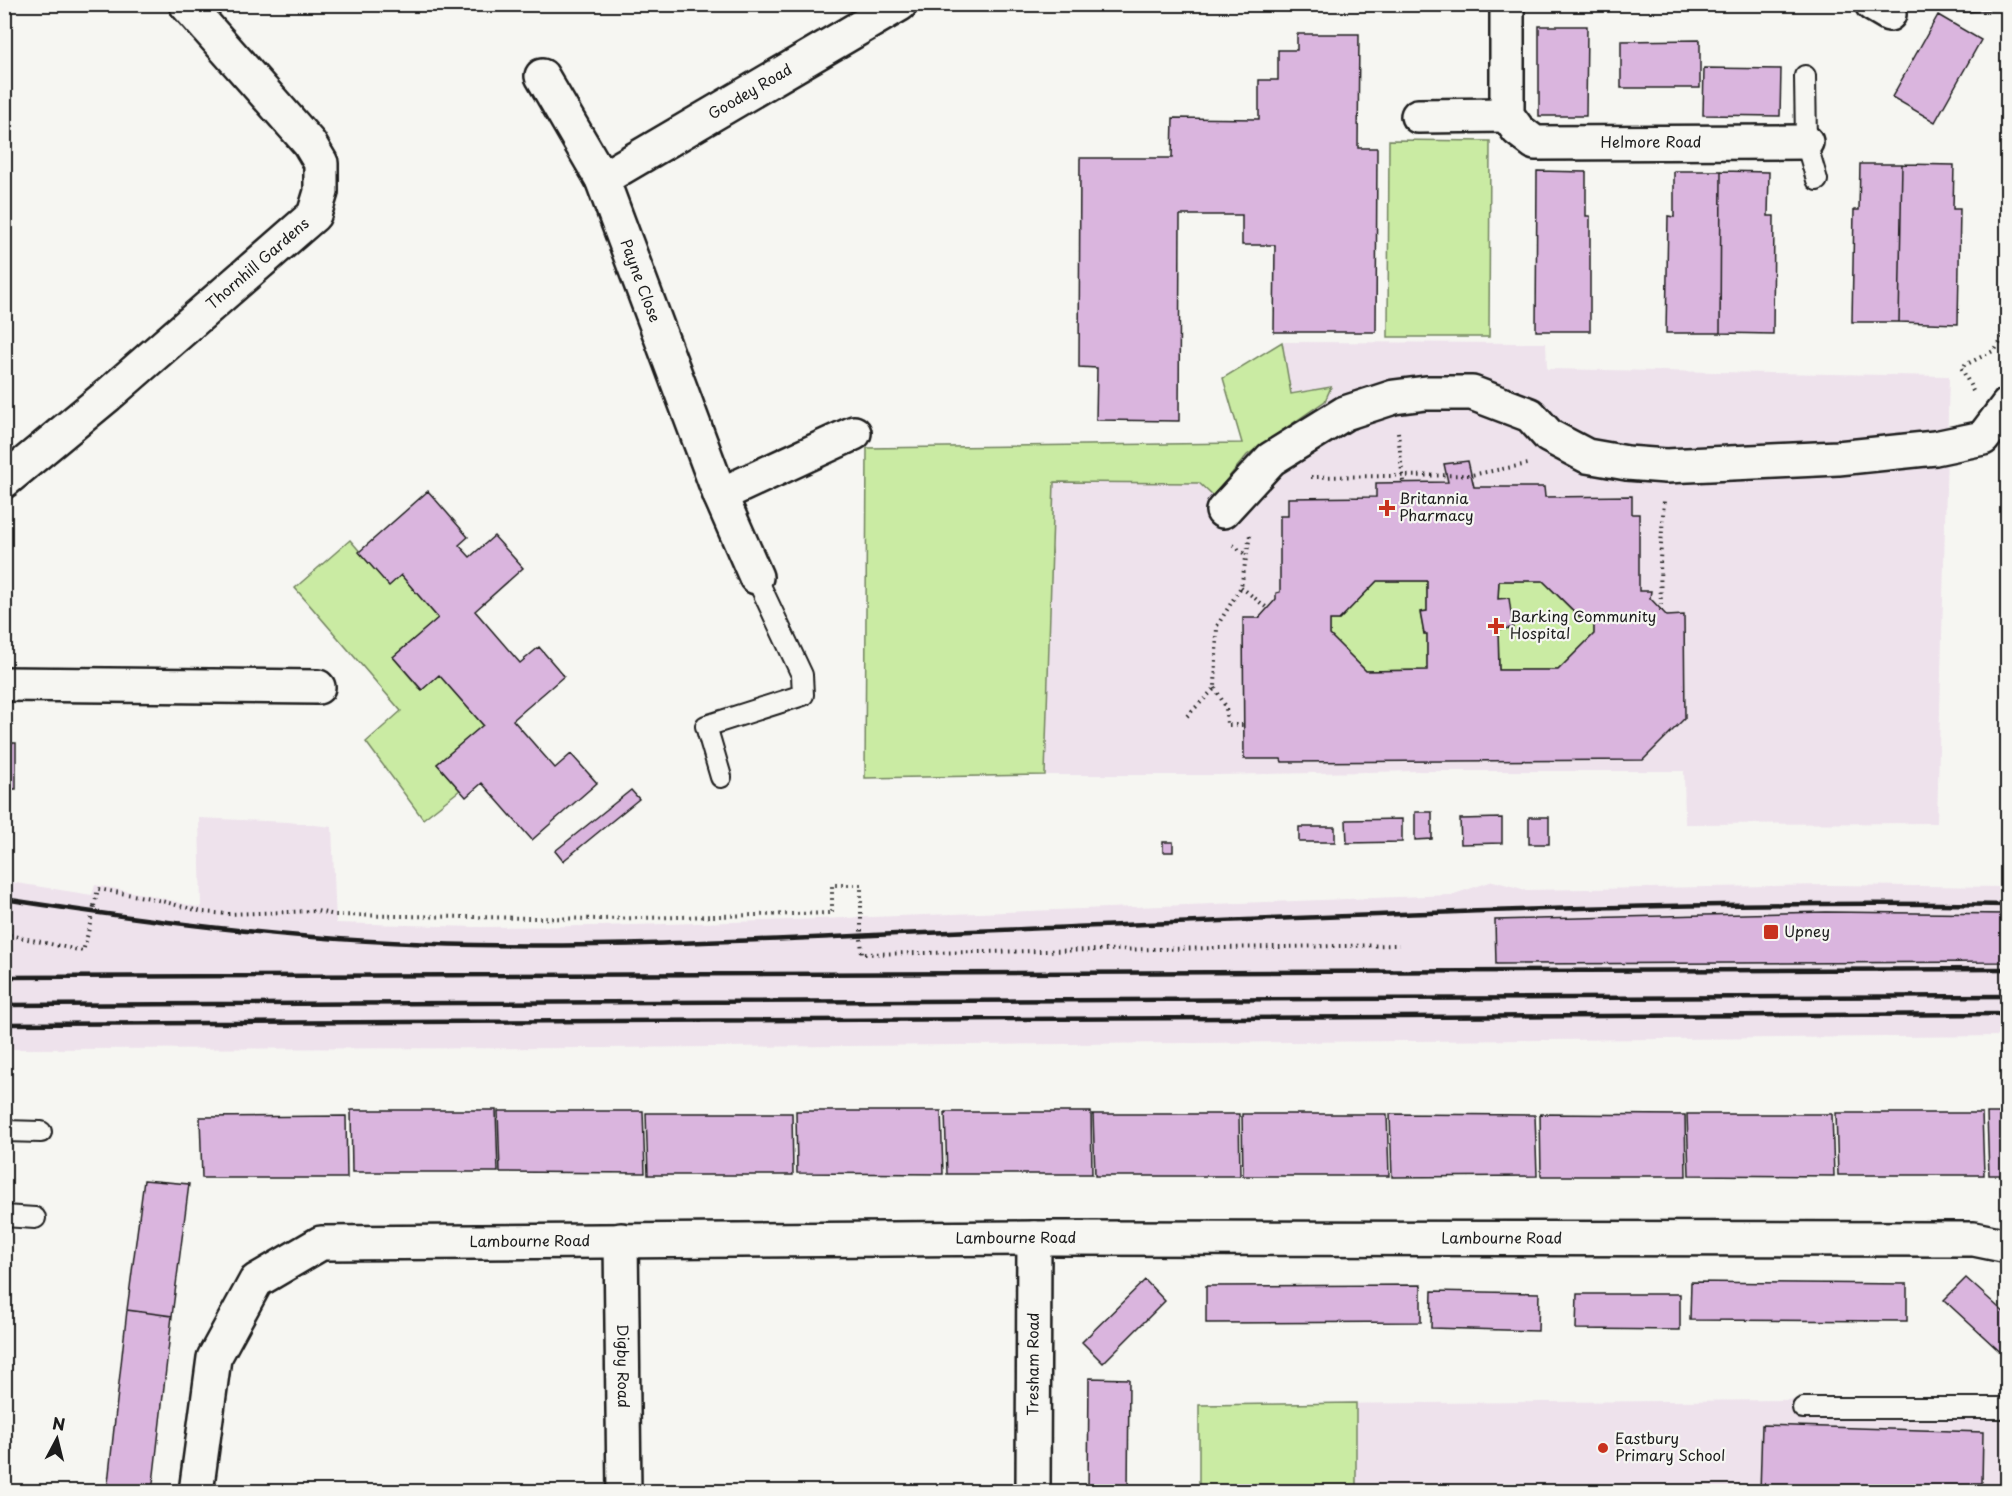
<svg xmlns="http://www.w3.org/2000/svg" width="2012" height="1496" font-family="'Playpen Sans',sans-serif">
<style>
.built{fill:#eee2ec}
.green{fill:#caeba3;stroke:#738460;stroke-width:1.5}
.building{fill:#dab5de;stroke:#1c1c1c;stroke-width:1.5;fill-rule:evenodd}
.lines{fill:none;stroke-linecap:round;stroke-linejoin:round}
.service-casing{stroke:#1c1c1c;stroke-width:24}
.minor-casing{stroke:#1c1c1c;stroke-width:38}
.path{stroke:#1c1c1c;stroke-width:4;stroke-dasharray:1.5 4.5;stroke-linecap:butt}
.service{stroke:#f6f6f2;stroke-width:20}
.minor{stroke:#f6f6f2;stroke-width:33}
.rail{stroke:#1c1c1c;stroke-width:4.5}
.path-bridge{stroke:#1c1c1c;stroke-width:4;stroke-dasharray:1.5 4.5;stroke-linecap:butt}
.poi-dot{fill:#c8321e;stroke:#f6f6f2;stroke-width:2}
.labels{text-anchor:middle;stroke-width:4.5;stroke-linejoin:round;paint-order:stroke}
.street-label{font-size:15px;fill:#1c1c1c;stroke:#f6f6f2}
.poi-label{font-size:15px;fill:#1c1c1c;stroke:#f6f6f2;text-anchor:start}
</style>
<rect width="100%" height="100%" fill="#f6f6f2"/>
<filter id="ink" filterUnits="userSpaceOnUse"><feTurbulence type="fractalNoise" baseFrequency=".0167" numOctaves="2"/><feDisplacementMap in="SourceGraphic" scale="12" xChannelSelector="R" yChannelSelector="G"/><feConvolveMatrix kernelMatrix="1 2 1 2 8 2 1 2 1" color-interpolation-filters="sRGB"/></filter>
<g filter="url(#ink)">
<path class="built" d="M 1282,342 L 1546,343 L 1547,369 L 1949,376 L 1937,823 L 1685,824 L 1684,771 L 1419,771 L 1217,775 L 1045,775 L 1054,482 L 1057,445 L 1242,443 L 1223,378 Z
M 199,818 L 288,822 L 332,827 L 336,923 L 475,927 L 601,926 L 792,920 L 1451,895 L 1493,881 L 1526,890 L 1827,885 L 2007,887 L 2007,1036 L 600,1048 L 5,1049 L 4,881 L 92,895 L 95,885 L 149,895 L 201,908 Z
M 2007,1398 L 2007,1491 L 1199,1492 L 1199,1405 Z"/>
<path class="green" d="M 1389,140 L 1490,141 L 1489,337 L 1388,337 Z
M 1282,342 L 1291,394 L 1331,387 L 1325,401 L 1247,455 L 1213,496 L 1199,483 L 1054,482 L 1045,775 L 865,778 L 867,448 L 1242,443 L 1223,378 Z
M 350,540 L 389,585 L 401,575 L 438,618 L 393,657 L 421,690 L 439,675 L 483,725 L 437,764 L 460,790 L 423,819 L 366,742 L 401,711 L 295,588 Z
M 1377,581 L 1427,581 L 1427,611 L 1420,613 L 1424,634 L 1427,634 L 1427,670 L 1366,671 L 1330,635 L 1330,620 L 1339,620 Z
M 1499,581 L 1543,581 L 1580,618 L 1594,618 L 1594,634 L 1558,670 L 1499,670 L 1498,629 L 1512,628 L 1498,599 Z
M 1356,1403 L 1356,1491 L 1199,1491 L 1199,1405 Z"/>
<path class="building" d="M 1962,4 L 2007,4 L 2008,9 L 1963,12 Z
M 1938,15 L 1981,40 L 1935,122 L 1892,97 Z
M 1539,26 L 1587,26 L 1586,116 L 1539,116 Z
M 1297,34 L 1359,34 L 1358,148 L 1377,148 L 1376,332 L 1274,332 L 1275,245 L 1242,245 L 1242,215 L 1180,215 L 1179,421 L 1096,420 L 1097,368 L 1079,367 L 1080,158 L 1172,158 L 1173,118 L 1259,119 L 1259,80 L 1278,80 L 1278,50 L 1297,50 Z
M 1700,40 L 1700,88 L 1621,88 L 1621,41 Z
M 1704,68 L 1781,69 L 1780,116 L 1703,115 Z
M 1860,164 L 1902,164 L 1899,322 L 1852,322 L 1854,210 L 1859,210 Z
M 1902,164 L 1954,165 L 1953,209 L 1960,209 L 1958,324 L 1899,322 Z
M 1537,171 L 1586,172 L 1586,216 L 1590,216 L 1590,331 L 1536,331 Z
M 1674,171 L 1721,171 L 1720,333 L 1666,333 L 1668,216 L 1674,217 Z
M 1721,171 L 1769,172 L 1768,216 L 1774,216 L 1773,334 L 1720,333 Z
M 1468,461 L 1474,487 L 1544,487 L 1545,497 L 1632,496 L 1632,514 L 1639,514 L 1639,591 L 1651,591 L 1650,598 L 1667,616 L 1684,615 L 1685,718 L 1643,760 L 1282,762 L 1281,759 L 1244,759 L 1243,618 L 1259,618 L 1276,599 L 1276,593 L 1280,592 L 1280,516 L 1288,516 L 1288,498 L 1376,497 L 1376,483 L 1448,482 L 1444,464 ZM 1377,581 L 1427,581 L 1427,611 L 1420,612 L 1424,634 L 1427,634 L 1427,670 L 1366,671 L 1330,635 L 1330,620 L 1339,620 ZM 1499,581 L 1543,581 L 1581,618 L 1594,618 L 1594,634 L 1558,670 L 1499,670 L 1498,629 L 1513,628 L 1509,598 L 1498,599 Z
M 428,491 L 468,537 L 459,545 L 470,557 L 494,536 L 523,568 L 475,611 L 520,663 L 539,647 L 564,676 L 513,720 L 555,768 L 571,754 L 597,783 L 532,840 L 482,783 L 466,797 L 437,764 L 483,725 L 439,675 L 422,690 L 393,657 L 438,618 L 401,575 L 389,586 L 359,552 Z
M 4,743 L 16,743 L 16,789 L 4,789 Z
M 631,790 L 639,799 L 563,861 L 555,851 Z
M 1415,812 L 1432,812 L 1432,839 L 1415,840 Z
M 1529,817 L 1549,817 L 1549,844 L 1529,844 Z
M 1502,818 L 1502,843 L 1461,844 L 1460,819 Z
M 1402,819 L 1402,842 L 1347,843 L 1346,820 Z
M 1299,827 L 1335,827 L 1335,842 L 1299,842 Z
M 1163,842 L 1173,842 L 1173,852 L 1163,852 Z
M 1826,912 L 2008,914 L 2008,962 L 1496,964 L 1495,920 Z
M 351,1110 L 496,1110 L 498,1172 L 352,1172 Z
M 498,1111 L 643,1111 L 645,1173 L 500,1172 Z
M 796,1111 L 941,1111 L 943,1174 L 797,1173 Z
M 945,1112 L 1091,1112 L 1092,1174 L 947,1174 Z
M 646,1113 L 792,1113 L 793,1175 L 648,1175 Z
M 1836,1113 L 1982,1113 L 1984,1175 L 1838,1175 Z
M 1987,1113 L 2008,1113 L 2008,1175 L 1989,1175 Z
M 1093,1114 L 1239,1114 L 1240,1176 L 1095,1176 Z
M 1242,1114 L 1387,1114 L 1389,1176 L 1243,1176 Z
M 1390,1114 L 1535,1115 L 1537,1176 L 1392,1177 Z
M 1540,1114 L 1685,1115 L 1686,1176 L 1541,1176 Z
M 1687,1114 L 1832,1114 L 1834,1176 L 1689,1175 Z
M 346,1116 L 347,1178 L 202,1178 L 200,1117 Z
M 144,1180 L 189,1184 L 172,1316 L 127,1310 Z
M 1966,1278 L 2008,1316 L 2008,1359 L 1944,1300 Z
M 1145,1280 L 1165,1301 L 1103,1363 L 1082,1342 Z
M 1691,1282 L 1907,1284 L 1907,1321 L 1690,1320 Z
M 1421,1285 L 1421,1322 L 1206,1323 L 1206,1286 Z
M 1432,1291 L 1539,1293 L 1538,1331 L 1431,1328 Z
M 1577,1294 L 1680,1294 L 1680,1330 L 1576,1329 Z
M 127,1310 L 172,1316 L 152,1492 L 107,1492 Z
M 1089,1378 L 1129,1379 L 1128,1492 L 1088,1492 Z
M 1762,1425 L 1983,1432 L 1982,1483 L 1974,1483 L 1974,1492 L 1760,1492 Z"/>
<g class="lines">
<defs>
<path id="service" d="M 1805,76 L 1806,142 L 1817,180
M 721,777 L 706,726 L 803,695 L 802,675 L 756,577
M 4,1131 L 41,1132
M 4,1216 L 35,1218
M 1803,1408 L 2008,1408"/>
<g id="minor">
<path id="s1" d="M 1507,4 L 1507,115 L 1518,130 L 1535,143 L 1806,142"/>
<path d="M 1872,4 L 1889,14"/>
<path id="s2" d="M 542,76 L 602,179 L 720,495 L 756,577"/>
<path d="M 1418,116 L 1507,115"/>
<path id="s3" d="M 602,179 L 900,4"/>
<path id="s4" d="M 4,481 L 108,395 L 314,215 L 321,192 L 321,163 L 309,143 L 186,4"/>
<path d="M 720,495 L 854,433"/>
<path d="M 1223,511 L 1271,459 L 1345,413 L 1394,397 L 1426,393 L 1472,393 L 1530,415 L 1549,436 L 1587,456 L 1627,463 L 1666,466 L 1838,458 L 1935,448 L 1983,438 L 2008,405"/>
<path d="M 4,684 L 318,687"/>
<path id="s5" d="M 621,1240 L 624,1492"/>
<path id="s6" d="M 196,1492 L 214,1358 L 256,1281 L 321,1243 L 1034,1238 L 1974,1239 L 2008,1246"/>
<path id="s7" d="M 1033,1492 L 1034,1238"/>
</g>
</defs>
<use href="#service" class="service-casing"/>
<use href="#minor" class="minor-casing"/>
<path class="path" d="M 1973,391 L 1961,367 L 1995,350 L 2008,330
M 1398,432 L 1403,482
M 1311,477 L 1471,475 L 1528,464
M 1233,545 L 1246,555
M 1241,587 L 1267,608
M 1661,611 L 1660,560 L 1664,501
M 1215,688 L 1226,707 L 1227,725 L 1243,725
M 1187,716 L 1215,688 L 1217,626 L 1241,587 L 1250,535
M 94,906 L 98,889 L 150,898 L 203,912 L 228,914 L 317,911 L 335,915 L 602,919 L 832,913 L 832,885 L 861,885 L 861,906
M 4,934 L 83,951 L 87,937
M 861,939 L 862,954 L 1399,945"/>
<use href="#service" class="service"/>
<use href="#minor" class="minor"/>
<path class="rail" d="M 4,899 C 161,923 317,943 476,945 C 650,948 825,936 1000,930 C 1335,917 1671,899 2008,905
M 4,977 L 2008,969
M 4,1005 L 2008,996
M 4,1024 L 2008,1014"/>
<path class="path-bridge" d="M 861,906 L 861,939
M 87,937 L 94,906"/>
</g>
</g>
<g class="poi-dot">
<path d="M1384 499h6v6h6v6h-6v6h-6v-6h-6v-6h6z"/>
<path d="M1493 617h6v6h6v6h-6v6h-6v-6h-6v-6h6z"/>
<rect x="1763" y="924" width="16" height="16" rx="3"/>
<circle cx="1603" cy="1448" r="6"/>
</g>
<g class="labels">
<g class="street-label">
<text dy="5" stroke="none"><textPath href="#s3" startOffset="172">Goodey Road</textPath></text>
<text dy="5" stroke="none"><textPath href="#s1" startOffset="267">Helmore Road</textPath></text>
<text dy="5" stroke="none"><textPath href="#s4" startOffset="334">Thornhill Gardens</textPath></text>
<text dy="5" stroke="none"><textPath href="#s2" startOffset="228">Payne Close</textPath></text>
<text dy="5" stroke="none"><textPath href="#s6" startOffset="993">Lambourne Road</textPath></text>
<text dy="5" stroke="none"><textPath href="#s6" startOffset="1479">Lambourne Road</textPath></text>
<text dy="5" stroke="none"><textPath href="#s6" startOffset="507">Lambourne Road</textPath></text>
<text dy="5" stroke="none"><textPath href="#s7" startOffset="128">Tresham Road</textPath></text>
<text dy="5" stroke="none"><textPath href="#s5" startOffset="126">Digby Road</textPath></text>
</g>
<g class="poi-label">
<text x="1399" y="504">Britannia<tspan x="1399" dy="17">Pharmacy</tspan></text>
<text x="1510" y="622">Barking Community<tspan x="1510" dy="17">Hospital</tspan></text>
<text x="1784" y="937">Upney</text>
<text x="1615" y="1444">Eastbury<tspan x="1615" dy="17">Primary School</tspan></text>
</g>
</g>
<rect width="2012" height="1496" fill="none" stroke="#f6f6f2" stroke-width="24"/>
<rect x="12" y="12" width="1988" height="1472" fill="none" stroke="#1c1c1c" stroke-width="2" filter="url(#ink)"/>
<g transform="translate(57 1439) rotate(7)" stroke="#f6f6f2" stroke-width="4.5" paint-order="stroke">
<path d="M0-4.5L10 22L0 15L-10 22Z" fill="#1c1c1c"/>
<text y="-9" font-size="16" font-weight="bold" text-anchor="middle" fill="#1c1c1c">N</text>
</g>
</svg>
